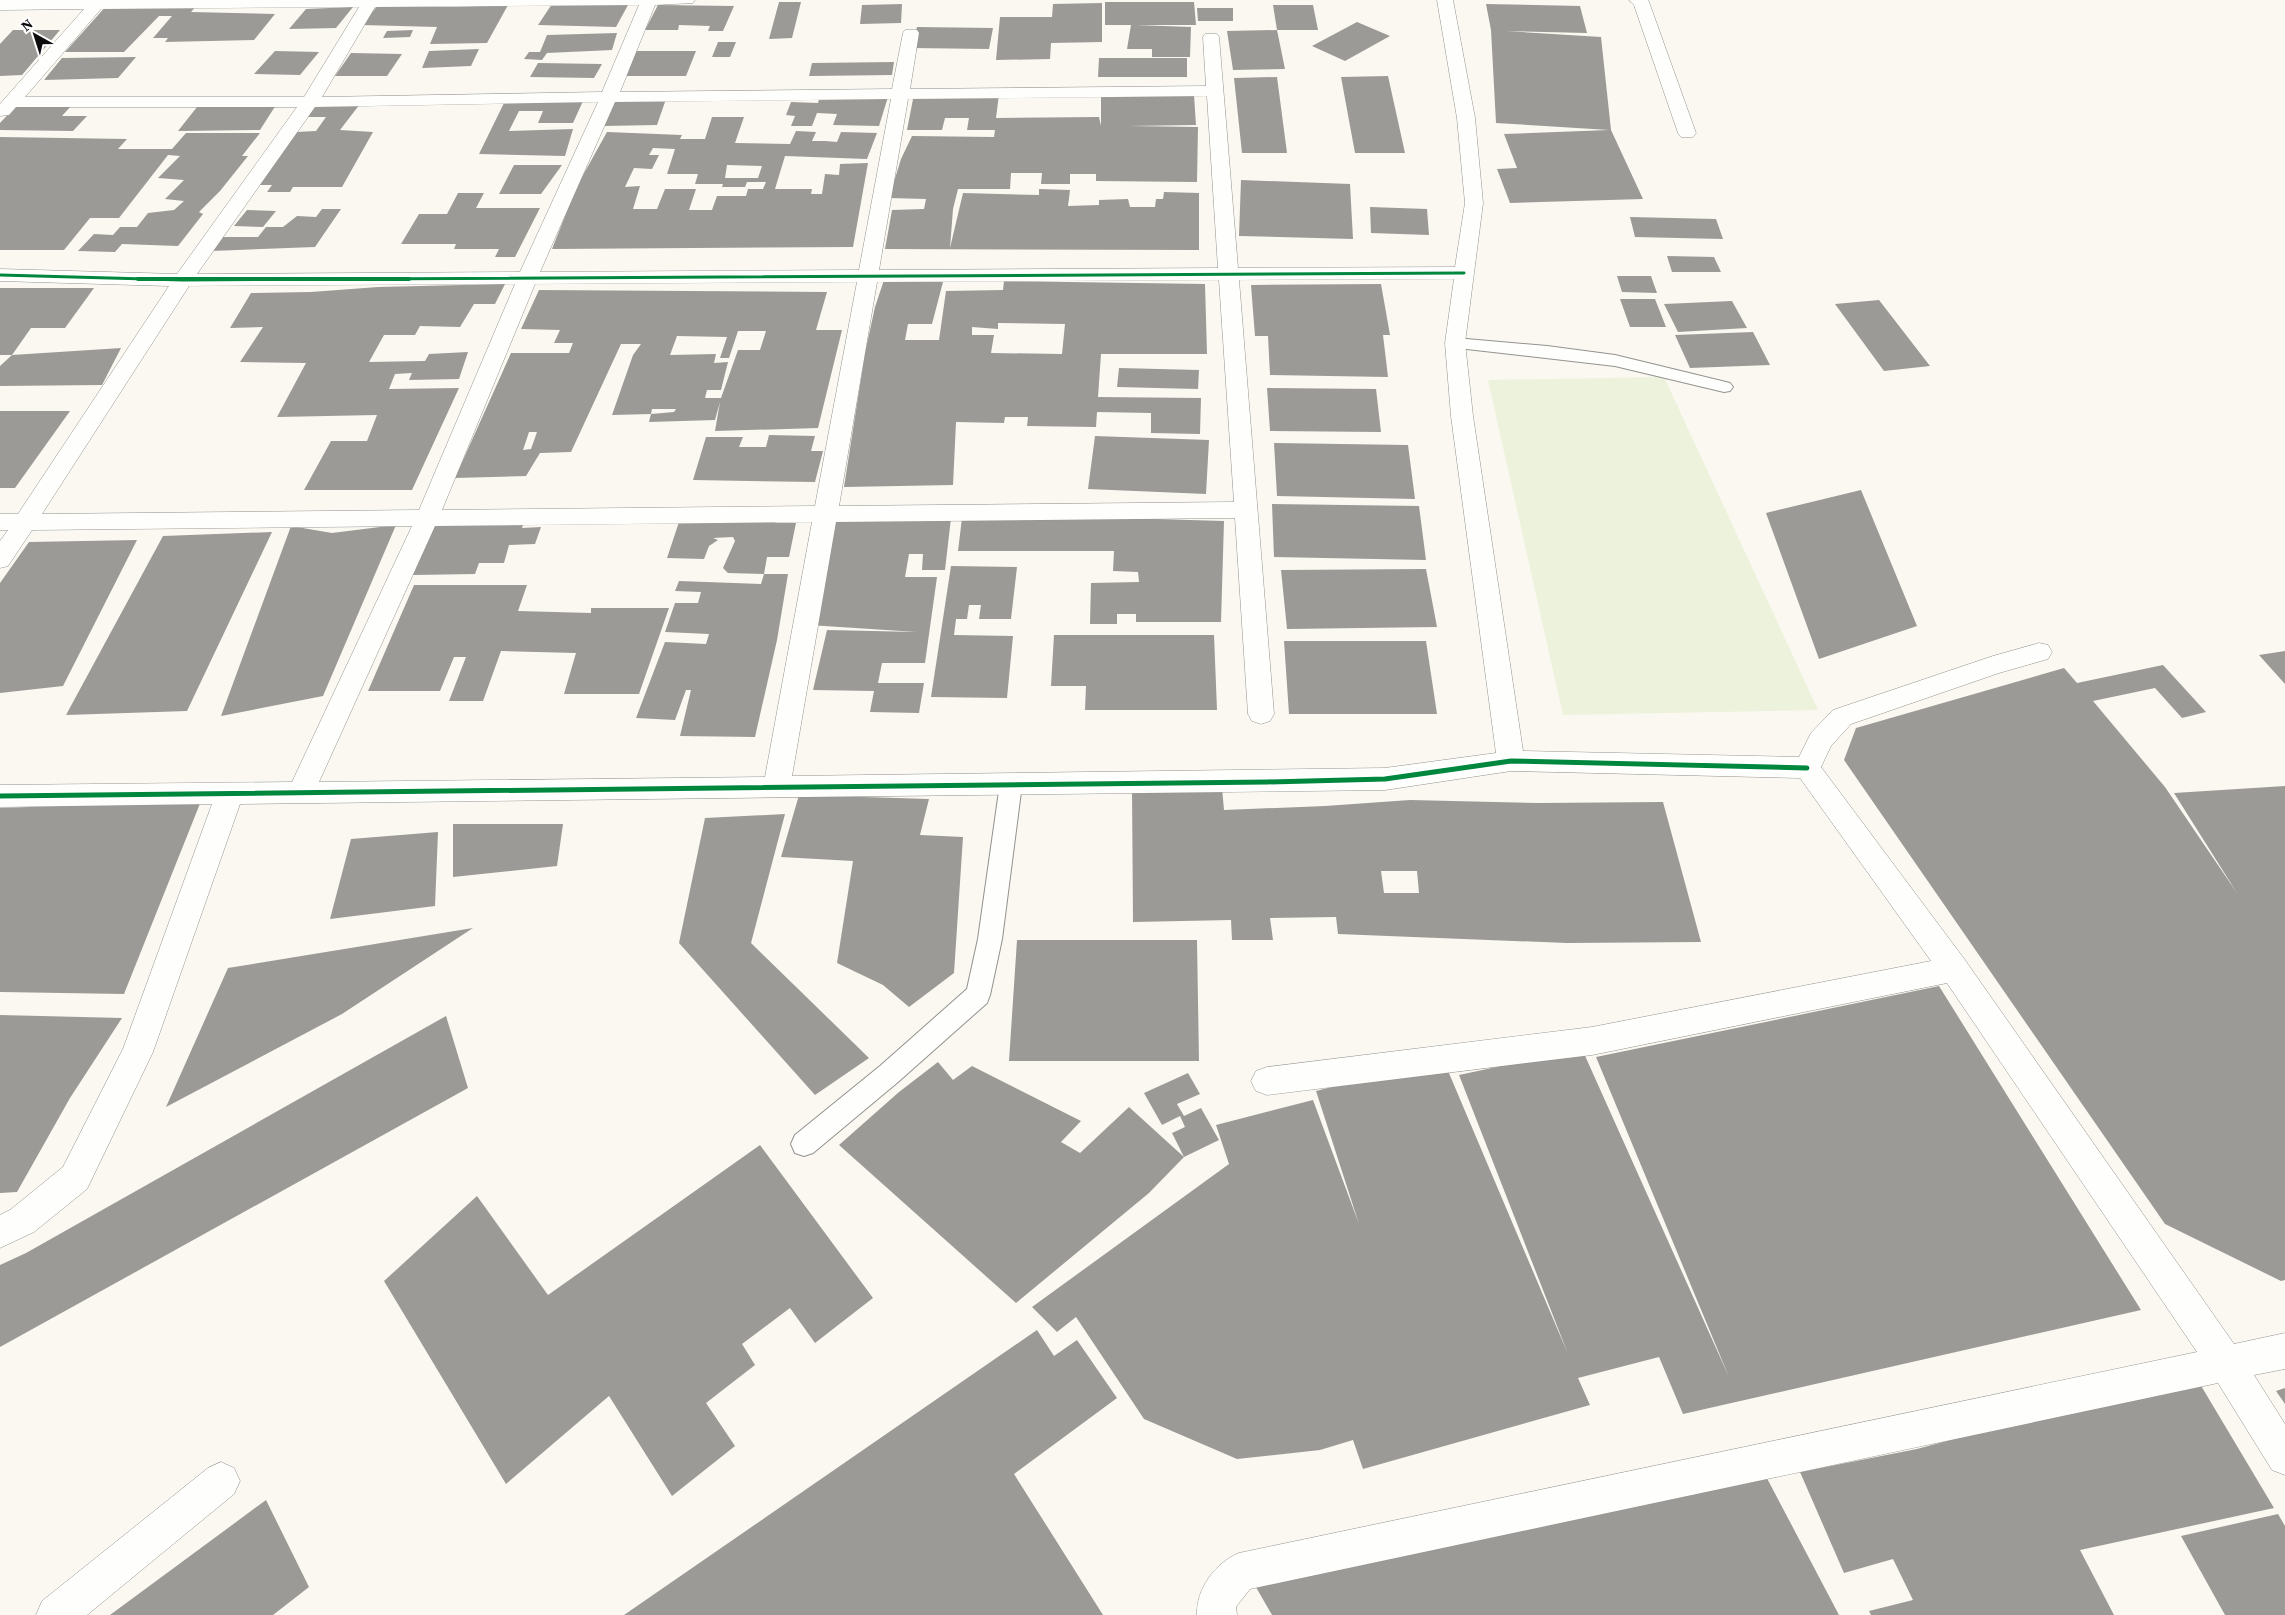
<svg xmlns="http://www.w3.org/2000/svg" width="2285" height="1615" font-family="'Source Serif 4',serif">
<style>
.pitch{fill:#ecf2db}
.building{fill:#9c9a96;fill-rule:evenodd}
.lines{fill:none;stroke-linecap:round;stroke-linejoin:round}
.lane-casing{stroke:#93928f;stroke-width:2}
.street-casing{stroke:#93928f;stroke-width:1}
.lane{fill:#fefefd;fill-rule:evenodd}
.street{fill:#fefefd;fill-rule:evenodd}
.cycleway-far2-casing{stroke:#fff;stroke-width:5}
.cycleway-far1-casing{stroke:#fff;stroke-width:6}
.cycleway-casing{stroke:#fff;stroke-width:8}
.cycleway-far2{stroke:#00873e;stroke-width:3}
.cycleway-far1{stroke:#00873e;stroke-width:4}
.cycleway{stroke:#00873e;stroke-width:5}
</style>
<rect width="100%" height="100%" fill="#faf8f0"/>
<path class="pitch" d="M 1664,377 L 1818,710 L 1563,715 L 1488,380 Z"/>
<path class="building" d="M 779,2 L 801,2 L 792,38 L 769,39 Z
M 1105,2 L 1194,2 L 1196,25 L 1136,25 L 1191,27 L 1190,57 L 1152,57 L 1152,49 L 1127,49 L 1131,25 L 1105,25 Z
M 1102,3 L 1102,42 L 1051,43 L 1050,59 L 996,60 L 1000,17 L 1052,17 L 1053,4 Z
M 108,4 L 197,5 L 191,12 L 275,14 L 254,40 L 165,42 L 168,38 L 153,38 L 172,16 L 159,16 L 124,52 L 65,52 Z
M 552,4 L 628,5 L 616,27 L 538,25 Z
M 902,4 L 901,23 L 860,24 L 862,5 Z
M 1486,4 L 1580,6 L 1587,33 L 1506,31 L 1601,37 L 1611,130 L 1643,199 L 1510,203 L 1497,169 L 1517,168 L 1504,134 L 1609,130 L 1496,123 L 1491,30 Z
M 378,5 L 451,7 L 508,5 L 487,43 L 430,44 L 437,27 L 362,25 Z
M 658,5 L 734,6 L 723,31 L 708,31 L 710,26 L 679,25 L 678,30 L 645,30 Z
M 1273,5 L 1313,5 L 1318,30 L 1277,30 L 1285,69 L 1233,70 L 1227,31 L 1277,30 Z
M 353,7 L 336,28 L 289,29 L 306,9 Z
M 1197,8 L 1233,8 L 1233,21 L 1198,21 Z
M 1357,22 L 1390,36 L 1345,61 L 1312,46 Z
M 917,27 L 993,28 L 989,49 L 912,48 Z
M 13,30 L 60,30 L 22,75 L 0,76 L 0,44 Z
M 413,30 L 410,37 L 383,38 L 387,31 Z
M 617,33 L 612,50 L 547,53 L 542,60 L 524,59 L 529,52 L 540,52 L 547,35 Z
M 718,42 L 736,42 L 730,57 L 712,57 Z
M 479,49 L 471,66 L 422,68 L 429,51 Z
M 275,51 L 319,52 L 300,75 L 254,74 Z
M 633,51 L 696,51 L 686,76 L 622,76 Z
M 351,53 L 402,54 L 387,76 L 335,76 Z
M 136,57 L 118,78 L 44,80 L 62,58 Z
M 1099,58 L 1187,58 L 1187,77 L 1098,77 Z
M 894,62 L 892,75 L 809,76 L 812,63 Z
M 538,63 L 602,64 L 594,78 L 530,77 Z
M 1388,76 L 1405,153 L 1355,153 L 1341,77 Z
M 1277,77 L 1287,153 L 1242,153 L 1234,78 Z
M 914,94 L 999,94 L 996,118 L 1099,117 L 1101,126 L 1101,96 L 1194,95 L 1196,125 L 1128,126 L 1198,127 L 1197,182 L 1096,181 L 1096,174 L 1070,174 L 1070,184 L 1041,184 L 1042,173 L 1011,173 L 1010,189 L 958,189 L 953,209 L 950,248 L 963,193 L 1039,195 L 1039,189 L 1070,190 L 1068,206 L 1099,205 L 1099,200 L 1128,199 L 1130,207 L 1155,207 L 1156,199 L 1163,199 L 1164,192 L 1199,193 L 1199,250 L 885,249 L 892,210 L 924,209 L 926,199 L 889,198 L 901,159 L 912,136 L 994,137 L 995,130 L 967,130 L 969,118 L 945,118 L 942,130 L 907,130 Z
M 820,95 L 888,97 L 879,126 L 833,125 L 837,114 L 817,113 L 812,126 L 791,126 L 795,116 L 786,115 L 791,102 L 818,103 Z
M 666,99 L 657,125 L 603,126 L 614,100 Z
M 505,101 L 583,101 L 573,123 L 538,123 L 543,111 L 519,111 L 509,131 L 573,129 L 565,156 L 479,154 Z
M 316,102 L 360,104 L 340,130 L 373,132 L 342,187 L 293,187 L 290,192 L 267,192 L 272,185 L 254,185 L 296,132 L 316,131 L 326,117 L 304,117 Z
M 276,105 L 260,130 L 178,131 L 197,107 Z
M 16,106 L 71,106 L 62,116 L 87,116 L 73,131 L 0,130 L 0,123 Z
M 712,117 L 744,117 L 735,143 L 790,144 L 796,131 L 816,132 L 812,141 L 825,141 L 837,142 L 841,132 L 877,133 L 867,159 L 785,156 L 775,189 L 812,189 L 811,194 L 822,194 L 825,174 L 839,175 L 840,164 L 868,163 L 853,247 L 552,249 L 577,186 L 607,132 L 682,135 L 680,139 L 705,139 ZM 653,148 L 675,149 L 667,174 L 698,174 L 695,184 L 723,184 L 722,187 L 745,187 L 747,182 L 766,182 L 763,189 L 748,189 L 746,196 L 717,196 L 712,210 L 689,210 L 696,189 L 665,189 L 657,209 L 633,209 L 640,186 L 625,187 L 634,168 L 652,169 L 659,155 L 649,155 ZM 727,165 L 762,166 L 758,178 L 725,178 Z
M 186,133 L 260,133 L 242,156 L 248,156 L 220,191 L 199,212 L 203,214 L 178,246 L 122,244 L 115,252 L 78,251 L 94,234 L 113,235 L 120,227 L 137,227 L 148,213 L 174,210 L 184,201 L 165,199 L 184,180 L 158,178 L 180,156 L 168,155 L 119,218 L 90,218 L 64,250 L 0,250 L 0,137 L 127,139 L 118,149 L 172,149 Z
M 514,165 L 562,165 L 541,194 L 499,194 Z
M 1241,180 L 1350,184 L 1353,239 L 1239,236 Z
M 458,193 L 484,193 L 476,208 L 540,208 L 515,257 L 495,257 L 499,249 L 454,249 L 456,244 L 401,244 L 419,214 L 447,214 Z
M 1370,207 L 1427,209 L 1429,235 L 1371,233 Z
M 322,209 L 341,209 L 315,247 L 211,251 L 221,237 L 258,237 L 266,227 L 283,227 L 297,216 L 316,217 Z
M 247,210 L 276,211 L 263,227 L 234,226 Z
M 1630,217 L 1716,219 L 1723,239 L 1635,237 Z
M 1667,256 L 1714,257 L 1721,272 L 1672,272 Z
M 1617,276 L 1651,276 L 1657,293 L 1622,292 Z
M 884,280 L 943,282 L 932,324 L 908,324 L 905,340 L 939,340 L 946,291 L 1003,290 L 1004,281 L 1205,284 L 1207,354 L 1101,354 L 1098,397 L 1201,398 L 1200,434 L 1151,433 L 1151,413 L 1097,412 L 1096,427 L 1027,426 L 1028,417 L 1005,417 L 1004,423 L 956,422 L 953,485 L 844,487 L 865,353 L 875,307 ZM 998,323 L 1065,324 L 1062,354 L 991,353 L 994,335 L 972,335 L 972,327 L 998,329 Z
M 505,284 L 495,304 L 474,304 L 460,327 L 420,326 L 415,335 L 384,335 L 369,362 L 425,361 L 429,354 L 468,352 L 459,379 L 409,380 L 412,373 L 395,374 L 389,389 L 459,388 L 412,490 L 304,490 L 331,441 L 367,441 L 377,415 L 277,417 L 306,363 L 240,362 L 263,327 L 230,328 L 251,293 L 311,292 L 378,287 Z
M 1381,284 L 1390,335 L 1383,335 L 1388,377 L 1270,375 L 1268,336 L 1255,336 L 1251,285 Z
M 0,288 L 94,288 L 65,328 L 31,328 L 12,355 L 0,355 Z
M 539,290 L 827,292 L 816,330 L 842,330 L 818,428 L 715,431 L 720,402 L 715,420 L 649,422 L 651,414 L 674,412 L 676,409 L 652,409 L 651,414 L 612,415 L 633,355 L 641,344 L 621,344 L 571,452 L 540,453 L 526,476 L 455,478 L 511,353 L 569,353 L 573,343 L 554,343 L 560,330 L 521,329 ZM 738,331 L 766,331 L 760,350 L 738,350 L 721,398 L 705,398 L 707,390 L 721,390 L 728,362 L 714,363 L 716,354 L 670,355 L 677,336 L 727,337 L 720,358 L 729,358 ZM 529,432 L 537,432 L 531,449 L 523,450 Z
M 1620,299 L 1655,299 L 1666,327 L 1630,327 Z
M 1879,300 L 1930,366 L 1884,371 L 1835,304 Z
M 1732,301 L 1747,328 L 1678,332 L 1664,304 Z
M 1753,332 L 1770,365 L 1690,368 L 1675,335 Z
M 121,348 L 102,385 L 0,386 L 0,366 L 12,355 Z
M 1119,368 L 1199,370 L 1198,389 L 1117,387 Z
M 1267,388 L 1376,389 L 1381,432 L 1270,431 Z
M 0,411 L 70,411 L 15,488 L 0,488 Z
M 769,435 L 815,436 L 811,451 L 823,451 L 815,482 L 693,480 L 706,437 L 743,437 L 739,447 L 766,447 Z
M 1095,436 L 1209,440 L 1206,494 L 1088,489 Z
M 1274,443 L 1408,445 L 1415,499 L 1277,496 Z
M 1861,490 L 1917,626 L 1819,659 L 1766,513 Z
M 1272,504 L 1419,506 L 1426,560 L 1274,557 Z
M 767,516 L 776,523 L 796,523 L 789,557 L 767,557 L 764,574 L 728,573 L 723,568 L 735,541 L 733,537 L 713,538 L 718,540 L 709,546 L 704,559 L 667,558 L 680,519 Z
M 1086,517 L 1224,521 L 1221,622 L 1136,622 L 1136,614 L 1117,614 L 1117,624 L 1090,624 L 1091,583 L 1139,582 L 1138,572 L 1113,571 L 1114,551 L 958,551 L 962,518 Z
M 951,518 L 945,570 L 922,570 L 923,554 L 909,554 L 905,577 L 937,577 L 925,663 L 882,663 L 878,683 L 924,683 L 919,713 L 870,712 L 874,691 L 813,690 L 827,630 L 917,632 L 809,625 L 829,519 Z
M 524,522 L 522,528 L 541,527 L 535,544 L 509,545 L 504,563 L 479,563 L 475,574 L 413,575 L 433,523 Z
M 396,525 L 323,696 L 221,716 L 291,526 L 332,533 Z
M 272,532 L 187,711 L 66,715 L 163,536 Z
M 137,540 L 63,686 L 0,693 L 0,583 L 29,542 Z
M 951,566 L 1017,567 L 1011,619 L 979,619 L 981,605 L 969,605 L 967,619 L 956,619 L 954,635 L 1013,636 L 1007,698 L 931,697 Z
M 1426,569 L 1437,627 L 1287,629 L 1281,570 Z
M 764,574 L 788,574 L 777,640 L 755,737 L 680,736 L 691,690 L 686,690 L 675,720 L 636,718 L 665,642 L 706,644 L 709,634 L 665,632 L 675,603 L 698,603 L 701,592 L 675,591 L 679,581 L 761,584 Z
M 414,585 L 527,585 L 518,611 L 591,613 L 591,608 L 669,608 L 639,694 L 564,694 L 576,653 L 501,651 L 483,701 L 449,701 L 466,657 L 454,657 L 440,691 L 368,691 Z
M 1054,635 L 1214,635 L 1217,710 L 1085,710 L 1086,686 L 1051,686 Z
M 1284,641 L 1426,641 L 1437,714 L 1289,714 Z
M 2285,651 L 2285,684 L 2259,655 Z
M 2163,665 L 2206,712 L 2182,718 L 2155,688 L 2093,701 L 2165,787 L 2237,893 L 2174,793 L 2285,786 L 2285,1280 L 2281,1281 L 2165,1224 L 1844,760 L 1856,728 L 2064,668 L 2077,683 Z
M 1222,788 L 1224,810 L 1325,806 L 1410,800 L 1538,803 L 1663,802 L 1701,942 L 1567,943 L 1338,934 L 1336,917 L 1270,918 L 1273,940 L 1232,940 L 1231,920 L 1133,922 L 1132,789 ZM 1381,871 L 1417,871 L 1419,893 L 1384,893 Z
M 799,795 L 929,799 L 920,835 L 963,837 L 954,973 L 909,1007 L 883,985 L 837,963 L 853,861 L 781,857 Z
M 201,801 L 124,994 L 0,992 L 0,808 Z
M 785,814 L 751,943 L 869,1058 L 815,1095 L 679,943 L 705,818 Z
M 453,824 L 563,824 L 557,866 L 453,877 Z
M 438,832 L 435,906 L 330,919 L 351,839 Z
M 473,928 L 342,1014 L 166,1107 L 228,968 Z
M 1017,940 L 1197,940 L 1199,1061 L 1009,1061 Z
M 1939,986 L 2141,1310 L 1683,1414 L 1659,1357 L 1578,1378 L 1590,1405 L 1363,1469 L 1353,1440 L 1320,1450 L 1237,1459 L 1144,1419 L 1076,1317 L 1057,1332 L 1032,1307 L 1229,1164 L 1216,1125 L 1313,1100 L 1359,1224 L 1316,1091 L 1443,1059 L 1568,1354 L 1459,1075 L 1582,1049 L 1729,1377 L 1596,1057 Z
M 0,1015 L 122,1018 L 70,1098 L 17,1192 L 0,1193 Z
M 446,1016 L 468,1088 L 0,1347 L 0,1265 L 26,1253 Z
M 938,1062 L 953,1080 L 972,1066 L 1081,1121 L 1061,1142 L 1080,1153 L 1129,1107 L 1184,1157 L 1172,1133 L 1185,1127 L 1180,1116 L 1162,1125 L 1144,1093 L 1188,1073 L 1200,1094 L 1177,1104 L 1184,1116 L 1201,1108 L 1219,1140 L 1184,1157 L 1149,1193 L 1016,1303 L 839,1145 L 899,1092 Z
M 760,1145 L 873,1298 L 815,1343 L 790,1308 L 742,1344 L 755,1365 L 706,1403 L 735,1446 L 672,1496 L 609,1396 L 506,1484 L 384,1281 L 477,1196 L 548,1295 Z
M 1037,1330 L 1054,1356 L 1077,1340 L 1117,1398 L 1014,1474 L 1103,1615 L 624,1615 Z
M 2200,1384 L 2274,1508 L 2080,1550 L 2114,1615 L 1871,1615 L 1869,1611 L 1913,1600 L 1893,1559 L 1844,1573 L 1800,1472 L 1917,1449 L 2010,1424 Z
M 2285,1388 L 2285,1404 L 2276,1391 Z
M 1760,1465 L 1839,1615 L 1272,1615 L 1253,1582 Z
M 266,1500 L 309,1587 L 273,1615 L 110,1615 Z
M 2278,1514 L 2285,1526 L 2285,1615 L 2225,1615 L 2181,1536 Z"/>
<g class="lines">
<defs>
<path id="lane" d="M 1455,338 L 1547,346 L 1615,355 L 1730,383 L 1733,387 L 1730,391 L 1724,392 L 1615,366 L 1449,347 L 1446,343 L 1449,339 Z
M 1011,775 L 1019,778 L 1022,784 L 1002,939 L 990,995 L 987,1003 L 898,1082 L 813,1153 L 804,1156 L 795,1153 L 791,1144 L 795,1135 L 880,1066 L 967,989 L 978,939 L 1000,784 L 1003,778 Z"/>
<path id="street" d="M 0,0 L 695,0 L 693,3 L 655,5 L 620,92 L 892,89 L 903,33 L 905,30 L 917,30 L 919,33 L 910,89 L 1206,86 L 1203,37 L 1205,34 L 1217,34 L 1219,37 L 1238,268 L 1455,267 L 1465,203 L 1457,118 L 1437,0 L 1453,0 L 1475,118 L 1483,203 L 1465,343 L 1473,416 L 1523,751 L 1799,757 L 1811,733 L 1833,710 L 1993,656 L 2039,643 L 2048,645 L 2052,652 L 2048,659 L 1999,673 L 1851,724 L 1831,746 L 1821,767 L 1965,960 L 2234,1344 L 2285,1333 L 2285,1369 L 2254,1375 L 2285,1424 L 2285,1475 L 2272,1470 L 2218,1383 L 1250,1589 L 1236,1607 L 1237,1615 L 1197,1615 C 1196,1589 1215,1563 1239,1553 L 2197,1352 L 1947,983 L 1592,1055 L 1267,1095 L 1256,1091 L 1251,1081 L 1256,1071 L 1267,1067 L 1592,1027 L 1931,961 L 1800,778 L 1511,771 L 1385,790 L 240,804 L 153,1052 L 87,1189 L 34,1232 L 0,1248 L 0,1215 L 10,1210 L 63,1167 L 123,1049 L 212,804 L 0,807 L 0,785 L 292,782 L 412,526 L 32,530 L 8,566 L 0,568 L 0,541 L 8,530 L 0,530 L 0,514 L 18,514 L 169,286 L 0,281 L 0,269 L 177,274 L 297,107 L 16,107 L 9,115 L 0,116 L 0,104 L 84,9 L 0,10 ZM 639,5 L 602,92 L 322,97 L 375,7 ZM 359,7 L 304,97 L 25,97 L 101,9 ZM 1207,96 L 1218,268 L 879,270 L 908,99 ZM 891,99 L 859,270 L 540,272 L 615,102 ZM 598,102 L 520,272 L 197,274 L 315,107 ZM 1454,279 L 1445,343 L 1451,416 L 1496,753 L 1385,768 L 792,776 L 836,522 L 1235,518 L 1248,714 L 1252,721 L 1261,724 L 1270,721 L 1274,714 L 1239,280 ZM 1219,280 L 1234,502 L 839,506 L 877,282 ZM 857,282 L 815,506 L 442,510 L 535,284 ZM 515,284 L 419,510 L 42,514 L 189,286 ZM 812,522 L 765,777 L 319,782 L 435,526 Z
M 1629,0 L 1648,0 L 1649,2 L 1696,133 L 1693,137 L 1681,137 L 1678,133 L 1634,5 Z
M 221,1462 L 234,1468 L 240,1481 L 234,1494 L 87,1615 L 36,1615 L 42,1601 L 208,1468 Z"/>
</defs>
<use href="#lane" class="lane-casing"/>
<use href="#street" class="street-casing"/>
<use href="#lane" class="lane"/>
<use href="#street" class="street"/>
<defs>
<path id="cycleway-far2" d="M 0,275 L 183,280 L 1464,273"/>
<path id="cycleway-far1" d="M 138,279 L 409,279"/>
<path id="cycleway" d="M 0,796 L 1267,782 L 1385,779 L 1511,761 L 1807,768"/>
</defs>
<use href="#cycleway-far2" class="cycleway-far2-casing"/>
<use href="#cycleway-far1" class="cycleway-far1-casing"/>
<use href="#cycleway" class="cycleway-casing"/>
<use href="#cycleway-far2" class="cycleway-far2"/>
<use href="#cycleway-far1" class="cycleway-far1"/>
<use href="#cycleway" class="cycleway"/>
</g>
<g transform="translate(35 35) rotate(321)" stroke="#ffffff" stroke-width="4" paint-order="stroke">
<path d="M0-4L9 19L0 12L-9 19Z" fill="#0c0c0c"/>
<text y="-8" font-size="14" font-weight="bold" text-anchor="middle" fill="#0c0c0c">N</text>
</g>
</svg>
